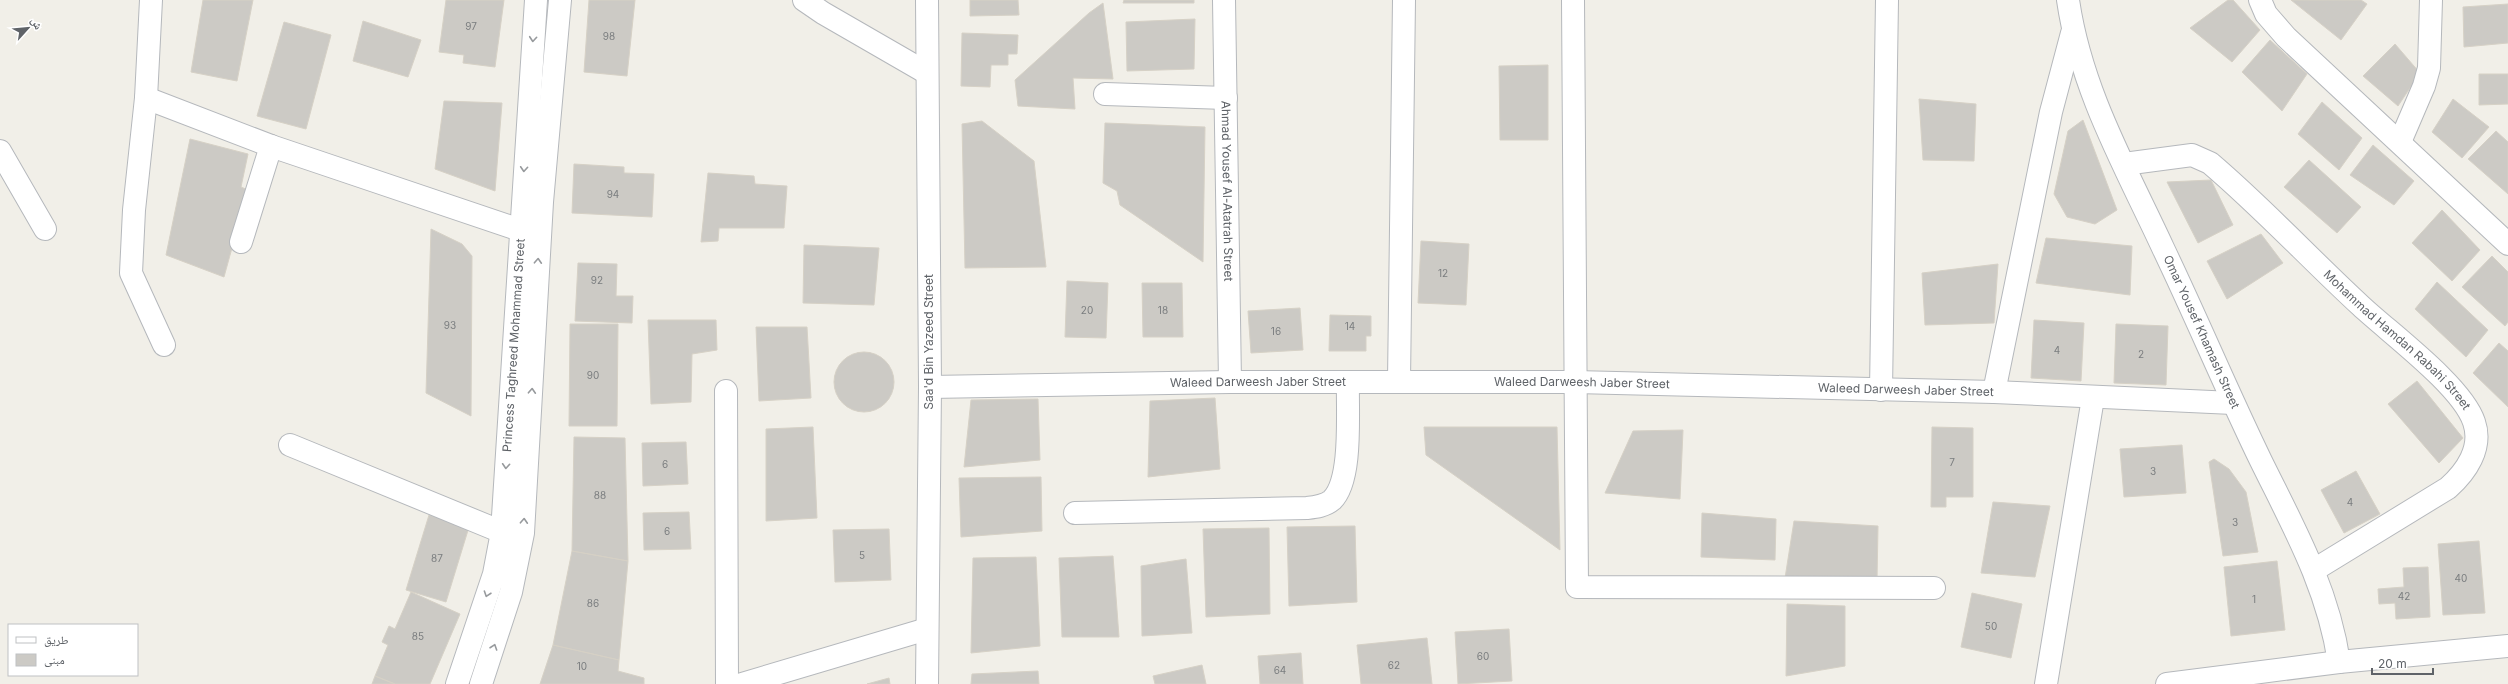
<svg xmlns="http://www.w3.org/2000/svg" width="2508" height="684" font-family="Inter,'Noto Naskh Arabic',sans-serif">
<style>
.building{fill:#cccac5;stroke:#d6d1c6}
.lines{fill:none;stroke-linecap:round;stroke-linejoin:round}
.minor-casing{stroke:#b5b8bc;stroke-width:24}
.minor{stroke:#fff;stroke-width:22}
.oneway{stroke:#979a9d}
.labels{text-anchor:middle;stroke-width:3;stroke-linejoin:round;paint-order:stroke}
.number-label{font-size:10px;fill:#7a7d7f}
.street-label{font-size:12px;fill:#5f6368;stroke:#fff}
</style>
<rect width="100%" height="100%" fill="#f1efe8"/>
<path class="building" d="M 203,0 L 253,0 L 237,81 L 191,72 Z
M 446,0 L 504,0 L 495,67 L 463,63 L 464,55 L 439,52 Z
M 589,0 L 635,0 L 627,76 L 584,72 Z
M 970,0 L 1018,0 L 1019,15 L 970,16 Z
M 1124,0 L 1194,0 L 1194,3 L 1123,3 Z
M 2228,0 L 2233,0 L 2260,30 L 2232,62 L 2190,28 Z
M 2291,0 L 2361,0 L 2367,4 L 2341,40 Z
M 1103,3 L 1113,79 L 1073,78 L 1075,109 L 1018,106 L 1015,80 L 1089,13 Z
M 2508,4 L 2508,43 L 2464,47 L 2463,7 Z
M 1195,19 L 1194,69 L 1127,71 L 1126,22 Z
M 363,21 L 421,40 L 408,77 L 353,61 Z
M 284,22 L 331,35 L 306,129 L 257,116 Z
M 962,33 L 1018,35 L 1017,54 L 1008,54 L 1008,65 L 991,65 L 990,87 L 961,86 Z
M 2270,40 L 2307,74 L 2282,111 L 2242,72 Z
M 2395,44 L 2420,73 L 2398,106 L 2363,76 Z
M 1548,65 L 1548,140 L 1500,140 L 1499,66 Z
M 2479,74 L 2508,74 L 2508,104 L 2479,105 Z
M 1919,99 L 1976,104 L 1974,161 L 1923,160 Z
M 2453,99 L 2489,127 L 2462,158 L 2432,132 Z
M 444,101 L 502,103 L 495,191 L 435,169 Z
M 2322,102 L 2362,138 L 2339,170 L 2298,134 Z
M 2083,120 L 2117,210 L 2095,224 L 2067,217 L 2054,194 L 2068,131 Z
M 982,121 L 1034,161 L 1046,267 L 965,268 L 962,124 Z
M 1105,123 L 1205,127 L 1203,262 L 1120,205 L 1117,191 L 1103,183 Z
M 2496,131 L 2508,142 L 2508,194 L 2468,159 Z
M 190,139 L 248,154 L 241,187 L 248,190 L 224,277 L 166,255 Z
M 2373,145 L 2414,181 L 2394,205 L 2350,175 Z
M 2309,160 L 2361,207 L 2337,233 L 2284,187 Z
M 574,164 L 624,167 L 624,173 L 654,174 L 652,217 L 572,213 Z
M 708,173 L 754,176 L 755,184 L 787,186 L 784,228 L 719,228 L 718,241 L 701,242 Z
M 2211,180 L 2233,225 L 2198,243 L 2167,182 Z
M 2442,210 L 2480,250 L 2452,281 L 2412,243 Z
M 431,229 L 462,244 L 472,256 L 471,416 L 426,393 Z
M 2261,234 L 2283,263 L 2227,299 L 2207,261 Z
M 2046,238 L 2132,246 L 2130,295 L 2036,283 Z
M 1421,241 L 1469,244 L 1466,305 L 1418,303 Z
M 804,245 L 879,248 L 874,305 L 803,303 Z
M 2492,256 L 2508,272 L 2508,322 L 2505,326 L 2462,287 Z
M 578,263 L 617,264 L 616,296 L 633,296 L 632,323 L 575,321 Z
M 1998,264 L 1994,323 L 1925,325 L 1922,273 Z
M 1067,281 L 1108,283 L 1106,338 L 1065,337 Z
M 2437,282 L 2488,330 L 2466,357 L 2415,309 Z
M 1142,283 L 1182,283 L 1183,337 L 1143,337 Z
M 1300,308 L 1303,350 L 1251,353 L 1248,311 Z
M 1330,315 L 1371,316 L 1371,336 L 1366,336 L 1366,351 L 1329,351 Z
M 648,320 L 716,320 L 717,350 L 692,354 L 691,402 L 651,404 Z
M 2034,320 L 2084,323 L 2081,381 L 2031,378 Z
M 570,324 L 618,324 L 617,426 L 569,426 Z
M 2116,324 L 2168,326 L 2166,385 L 2114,383 Z
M 756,327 L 807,327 L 811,398 L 759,401 Z
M 2499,343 L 2508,351 L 2508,407 L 2473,373 Z
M834 382a30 30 0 1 1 60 0a30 30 0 1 1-60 0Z
M 2417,381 L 2463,438 L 2439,463 L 2388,404 Z
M 1215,398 L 1220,469 L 1148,477 L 1150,401 Z
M 1038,399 L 1040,460 L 964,467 L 971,400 Z
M 813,427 L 817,518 L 766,521 L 766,429 Z
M 1424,427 L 1557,427 L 1560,550 L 1426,455 Z
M 1932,427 L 1973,428 L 1973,497 L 1946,497 L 1946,507 L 1931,507 Z
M 1683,430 L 1680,499 L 1605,493 L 1633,431 Z
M 574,437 L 625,438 L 628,561 L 572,551 Z
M 686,442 L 688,484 L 643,486 L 642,443 Z
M 2182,445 L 2186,493 L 2124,497 L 2120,449 Z
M 2214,459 L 2229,469 L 2246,492 L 2258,552 L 2223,556 L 2209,462 Z
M 2356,471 L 2380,514 L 2344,533 L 2321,490 Z
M 1041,477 L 1042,531 L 961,537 L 959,478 Z
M 1993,502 L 2050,506 L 2035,577 L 1981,573 Z
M 689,512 L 691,549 L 644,550 L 643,513 Z
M 1702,513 L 1776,519 L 1775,560 L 1701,557 Z
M 429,515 L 469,527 L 446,602 L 406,590 Z
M 1794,521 L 1878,526 L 1877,581 L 1785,578 Z
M 1355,526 L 1357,602 L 1289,606 L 1287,527 Z
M 1269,528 L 1270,614 L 1206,617 L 1203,529 Z
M 889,529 L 891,580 L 835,582 L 833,530 Z
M 2479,541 L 2485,613 L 2443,615 L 2438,544 Z
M 572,551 L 628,561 L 619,660 L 553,645 Z
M 1113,556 L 1119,637 L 1062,637 L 1059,558 Z
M 1036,557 L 1040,646 L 971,653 L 973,558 Z
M 1186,559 L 1192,633 L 1142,636 L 1141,566 Z
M 2277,561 L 2285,630 L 2231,636 L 2224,567 Z
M 2428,567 L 2430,617 L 2396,619 L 2395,603 L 2379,604 L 2378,589 L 2404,587 L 2403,568 Z
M 411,592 L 460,614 L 430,684 L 395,684 L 375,676 L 388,645 L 382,642 L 389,626 L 395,629 Z
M 1972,593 L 2022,604 L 2011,658 L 1961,647 Z
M 1787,604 L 1845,606 L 1845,666 L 1786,676 Z
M 1509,629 L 1512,681 L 1458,684 L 1455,632 Z
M 1427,638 L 1432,684 L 1361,684 L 1357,645 Z
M 553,645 L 619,660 L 618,671 L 644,678 L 644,684 L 540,684 Z
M 1301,653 L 1303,684 L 1260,684 L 1258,656 Z
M 1202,665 L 1206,684 L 1155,684 L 1153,676 Z
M 1038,671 L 1039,684 L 971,684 L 972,674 Z
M 375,676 L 395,684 L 372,684 Z
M 889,678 L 890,684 L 867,684 Z"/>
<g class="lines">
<defs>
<g id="minor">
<path d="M 151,0 L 146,98 L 134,210 L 131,273 L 164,345"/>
<path d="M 804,0 L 823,13 L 927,73"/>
<path id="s1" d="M 1224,0 L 1230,382"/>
<path d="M 1573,0 L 1577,587 L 1934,588"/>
<path id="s2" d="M 2068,0 C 2081,90 2125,166 2163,248 C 2197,319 2227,391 2261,461 C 2294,528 2328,588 2339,662"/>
<path d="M 2260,0 L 2266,14 L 2286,37 L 2508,244"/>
<path d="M 1105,94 L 1226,98"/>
<path d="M 146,98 L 271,146 L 520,230"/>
<path d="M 2400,142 L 2424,86 L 2429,68 L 2431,0"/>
<path d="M 0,151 L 45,229"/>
<path id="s3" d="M 2124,164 L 2192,155 L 2210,163 C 2263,208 2310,259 2361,306 C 2391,334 2462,386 2474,422 C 2483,448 2466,472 2448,488 L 2314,570"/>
<path d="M 241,242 L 271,146"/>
<path d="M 1399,381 L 1404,0"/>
<path id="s4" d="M 930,387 L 1230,382 L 1575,382 L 1994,392 L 2233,403"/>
<path d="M 1881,390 L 1887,0"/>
<path d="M 726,391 L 727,684"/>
<path d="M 1994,392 L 2051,112 L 2072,33"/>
<path d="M 290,445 L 502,532"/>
<path d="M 1075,513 L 1307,508 C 1316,507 1325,506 1332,500 C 1353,480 1347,410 1348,382"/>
<path id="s5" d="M 457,684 L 494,574 L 502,532 L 536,0"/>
<path d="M 481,684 L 511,592 L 523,533 L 542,202 L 560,0"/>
<path d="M 742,684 L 927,629"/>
<path d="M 927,684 L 930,387 L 927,0"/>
<path d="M 2046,684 L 2093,398"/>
<path d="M 2167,684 L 2339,662 L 2508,646"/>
</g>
</defs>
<use href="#minor" class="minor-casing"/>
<use href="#minor" class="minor"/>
</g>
<defs><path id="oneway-chevron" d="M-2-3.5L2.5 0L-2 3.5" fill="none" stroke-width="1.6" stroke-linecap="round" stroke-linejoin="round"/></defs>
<g class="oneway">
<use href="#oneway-chevron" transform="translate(533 39) rotate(95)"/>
<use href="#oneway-chevron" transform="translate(524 169) rotate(94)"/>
<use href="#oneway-chevron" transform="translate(538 261) rotate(-87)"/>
<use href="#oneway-chevron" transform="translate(532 391) rotate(-87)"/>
<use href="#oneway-chevron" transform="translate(506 466) rotate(94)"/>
<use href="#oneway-chevron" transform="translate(524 521) rotate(-87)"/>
<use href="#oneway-chevron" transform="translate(487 594) rotate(109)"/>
<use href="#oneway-chevron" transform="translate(494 647) rotate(-71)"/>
</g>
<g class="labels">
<g class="number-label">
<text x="471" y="30">97</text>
<text x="609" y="40">98</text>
<text x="613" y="198">94</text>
<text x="1443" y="277">12</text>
<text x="597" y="284">92</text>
<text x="1087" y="314">20</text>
<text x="1163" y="314">18</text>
<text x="450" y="329">93</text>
<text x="1350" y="330">14</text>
<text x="1276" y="335">16</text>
<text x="2057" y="354">4</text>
<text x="2141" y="358">2</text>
<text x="593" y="379">90</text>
<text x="1952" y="466">7</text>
<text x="665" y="468">6</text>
<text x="2153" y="475">3</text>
<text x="600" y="499">88</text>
<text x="2350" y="506">4</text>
<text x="2235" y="526">3</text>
<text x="667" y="535">6</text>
<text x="862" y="559">5</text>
<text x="437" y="562">87</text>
<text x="2461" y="582">40</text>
<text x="2404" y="600">42</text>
<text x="2254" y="603">1</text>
<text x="593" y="607">86</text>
<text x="1991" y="630">50</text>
<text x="418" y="640">85</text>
<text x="1483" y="660">60</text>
<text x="1394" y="669">62</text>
<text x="582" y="670">10</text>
<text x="1280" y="674">64</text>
</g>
<g class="street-label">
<text dy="4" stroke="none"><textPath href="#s1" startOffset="191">Ahmad Yousef Al-Atatrah Street</textPath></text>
<text dy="4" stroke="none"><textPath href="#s2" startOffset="359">Omar Yousef Khamash Street</textPath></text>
<text dy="4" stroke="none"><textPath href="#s3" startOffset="346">Mohammad Hamdan Rabahi Street</textPath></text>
<text transform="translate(929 342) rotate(-90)" y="4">Saa'd Bin Yazeed Street</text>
<text dy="4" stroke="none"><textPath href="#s5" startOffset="346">Princess Taghreed Mohammad Street</textPath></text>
<text dy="4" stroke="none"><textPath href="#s4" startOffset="328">Waleed Darweesh Jaber Street</textPath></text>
<text dy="4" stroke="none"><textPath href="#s4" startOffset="652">Waleed Darweesh Jaber Street</textPath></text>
<text dy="4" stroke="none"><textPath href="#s4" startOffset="976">Waleed Darweesh Jaber Street</textPath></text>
</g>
</g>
<rect x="8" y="624" width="130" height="52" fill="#ffffff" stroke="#bfc1c3"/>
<rect x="16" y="637" width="20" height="6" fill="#ffffff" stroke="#bfc1c3"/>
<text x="44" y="644" font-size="12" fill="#5f6368">طريق</text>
<rect x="16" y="654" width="20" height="12" fill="#cccac5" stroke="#bfc1c3"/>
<text x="44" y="664" font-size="12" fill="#5f6368">مبنى</text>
<g transform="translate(28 28) rotate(63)" stroke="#ffffff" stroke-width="3" paint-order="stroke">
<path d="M0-3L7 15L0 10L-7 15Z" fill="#5f6368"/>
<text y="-6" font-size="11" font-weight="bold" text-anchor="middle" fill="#5f6368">ش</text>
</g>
<path d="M2372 668v6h61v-6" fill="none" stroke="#5f6368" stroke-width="2"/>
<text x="2378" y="668" font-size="12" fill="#5f6368" stroke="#ffffff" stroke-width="3" paint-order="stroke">20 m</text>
</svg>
